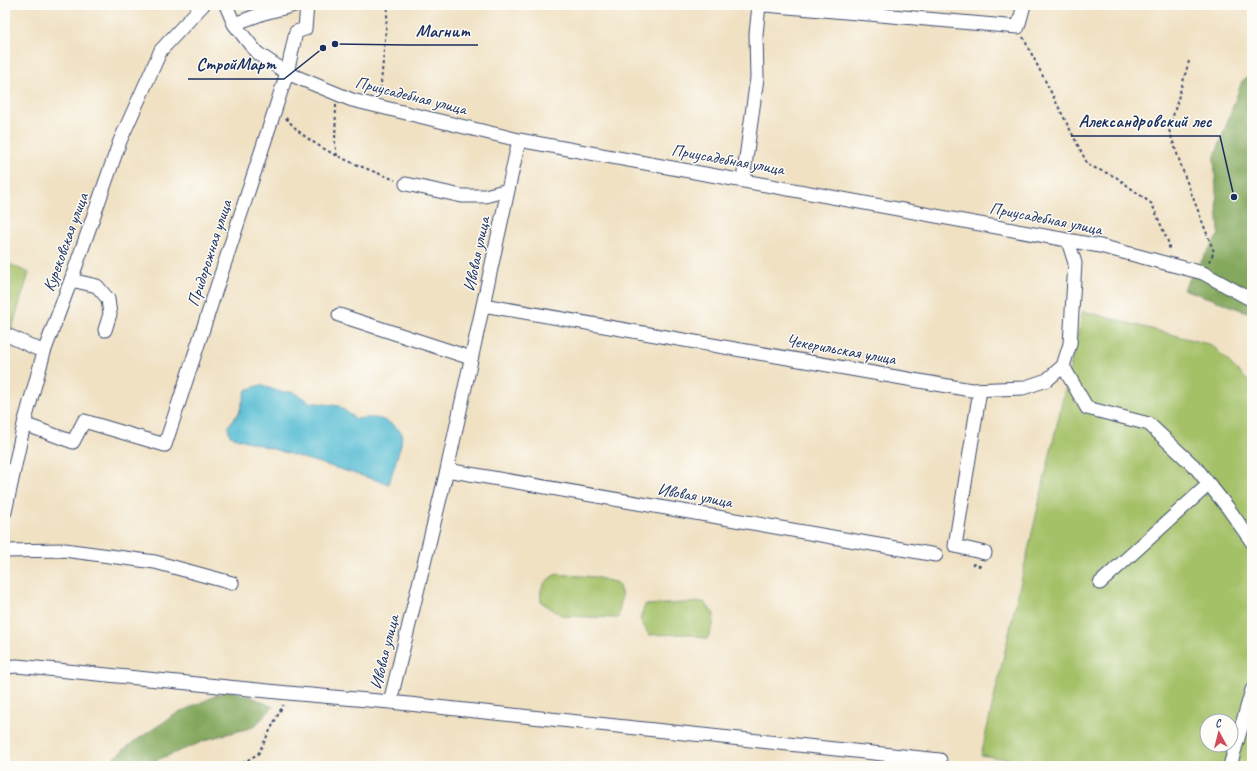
<svg xmlns="http://www.w3.org/2000/svg" width="1257" height="771" font-family="Caveat,sans-serif">
<style>
.green{fill:#a4c168;stroke:#607863;fill-rule:evenodd}
.forest{fill:#83a75c;stroke:#4f6b5d}
.water{fill:#55bcd3;stroke:#387698}
.lines{fill:none;stroke-linecap:round;stroke-linejoin:round}
.minor-casing{stroke:#3b4a6d;stroke-width:15}
.path{stroke:#3b4a6d;stroke-width:2;stroke-dasharray:3 3;stroke-linecap:butt}
.minor{stroke:#fff;stroke-width:13}
.labels{text-anchor:middle;stroke-width:3;stroke-linejoin:round;paint-order:stroke}
.street-label{font-size:17px;fill:#1b2f5e;stroke:#fdfcf7}
.leader{fill:none;stroke:#1b2f5e;stroke-width:1.5}
.callout-dot{fill:#1b2f5e;stroke:#fdfcf7;stroke-width:1.5}
.callout-label{font-size:18px;text-anchor:middle;font-weight:bold;fill:#1b2f5e;stroke:#fdfcf7;stroke-width:3;stroke-linejoin:round;paint-order:stroke}
</style>
<rect width="100%" height="100%" fill="#fdfcf7"/>
<filter id="ink" filterUnits="userSpaceOnUse"><feTurbulence type="fractalNoise" baseFrequency=".025" numOctaves="2"/><feDisplacementMap in="SourceGraphic" scale="8" xChannelSelector="R" yChannelSelector="G"/><feConvolveMatrix kernelMatrix="1 2 1 2 8 2 1 2 1" color-interpolation-filters="sRGB"/></filter>
<filter id="wash" filterUnits="userSpaceOnUse"><feTurbulence type="fractalNoise" baseFrequency=".012" numOctaves="4" result="noise"/><feDisplacementMap in="SourceGraphic" scale="16" xChannelSelector="R" yChannelSelector="G"/><feGaussianBlur stdDeviation="0.9" result="paint"/><feColorMatrix in="noise" values="0 0 0 0 0 0 0 0 0 0 0 0 0 0 0 0 0 1.4 0 .05"/><feComposite in="paint" operator="in"/></filter>
<g filter="url(#wash)">
<rect width="100%" height="100%" fill="#f0e1c3"/>
<path class="green" d="M 5,262 L 29,273 L 5,351 Z
M 1083,311 L 1212,345 L 1252,385 L 1252,766 L 1047,766 L 981,755 ZM 1207,721 L 1231,721 L 1231,745 L 1207,745 Z
M 556,574 L 595,577 L 618,583 L 622,596 L 618,618 L 563,616 L 541,602 C 539,586 544,582 556,574 Z
M 704,602 L 714,614 L 713,626 L 707,639 L 689,634 L 649,635 L 640,619 L 645,605 Z"/>
<path class="forest" d="M 1252,74 L 1252,314 L 1226,304 L 1183,289 L 1219,234 L 1214,159 L 1242,81 Z
M 228,690 L 254,698 L 273,707 L 254,727 L 212,738 L 157,760 L 150,766 L 104,766 L 132,743 L 176,714 Z"/>
<path class="water" d="M 260,385 L 281,392 L 293,392 L 310,402 L 339,406 L 356,419 C 377,416 387,418 402,433 L 401,444 L 389,484 L 230,436 L 228,426 L 239,413 L 246,390 Z"/>
</g>
<g filter="url(#ink)">
<g class="lines">
<defs>
<path id="minor" d="M 226,5 L 234,24 L 257,53 L 287,73 L 352,100 L 519,140 L 1100,246 L 1203,273 L 1252,300
M 765,5 L 1018,27 L 1024,5
M 234,24 L 264,13 L 295,5
M 743,180 L 757,78 L 756,34 L 759,5
M 406,184 L 462,196 L 485,196 L 508,190
M 71,280 L 97,286 L 108,299 L 110,314 L 105,330
M 483,305 L 971,390 L 1023,388 L 1047,380 L 1063,366 L 1070,344 L 1075,263 L 1068,241
M 339,315 L 471,358
M 5,334 L 44,352
M 1063,366 L 1087,408 L 1149,424 L 1197,469 L 1228,508 L 1252,542
M 980,390 L 955,546 L 985,553
M 24,424 L 73,442 L 84,421 L 165,445 L 287,73 L 296,32 L 305,29 L 307,5
M 447,470 L 936,555
M 5,512 L 24,424 L 44,352 L 71,280 L 120,141 L 161,50 L 203,5
M 5,551 L 64,550 L 155,562 L 232,583
M 1100,583 L 1209,484
M 5,667 L 17,666 L 288,693 L 390,702 L 940,760
M 390,702 L 447,470 L 519,140
M 1230,766 L 1252,690"/>
</defs>
<use href="#minor" class="minor-casing"/>
<path class="path" d="M 1023,37 L 1088,165 L 1116,177 L 1152,204 L 1169,244 L 1169,251
M 1189,61 L 1169,130 L 1185,177 L 1214,252 L 1208,263
M 380,95 L 388,5
M 336,105 L 335,143 L 337,156
M 286,118 C 312,150 358,165 395,180
M 972,564 L 983,567
M 237,766 L 258,754 L 283,705"/>
<use href="#minor" class="minor"/>
</g>
</g>
<g class="labels">
<g class="street-label">
<text transform="translate(411 95) rotate(14)" y="6">Приусадебная улица</text>
<text transform="translate(728 159) rotate(10)" y="6">Приусадебная улица</text>
<text transform="translate(1046 218) rotate(11)" y="6">Приусадебная улица</text>
<text transform="translate(65 242) rotate(-70)" y="6">Курековская улица</text>
<text transform="translate(209 253) rotate(-72)" y="6">Придорожная улица</text>
<text transform="translate(476 254) rotate(-78)" y="6">Ивовая улица</text>
<text transform="translate(841 349) rotate(10)" y="6">Чекерильская улица</text>
<text transform="translate(695 495) rotate(10)" y="6">Ивовая улица</text>
<text transform="translate(384 652) rotate(-76)" y="6">Ивовая улица</text>
</g>
</g>
<path class="leader" d="M335 44L408 45H478M323 48L284 79H188M1234 197L1220 136H1071"/>
<g class="callout-dot">
<circle cx="335" cy="44" r="4"/>
<circle cx="323" cy="48" r="4"/>
<circle cx="1234" cy="197" r="4"/>
</g>
<g class="callout-label">
<text x="443" y="37">Магнит</text>
<text x="236" y="70">СтройМарт</text>
<text x="1145" y="127">Александровский лес</text>
</g>
<rect width="1257" height="771" fill="none" stroke="#fdfcf7" stroke-width="20"/>
<g transform="translate(1219 733) rotate(353)"><circle r="19" fill="#fdfcf7" stroke="#a3aaba"/>
<path d="M0-3L7 15L0 10L-7 15Z" fill="#d1495b"/>
<text y="-6" font-size="11" font-weight="bold" text-anchor="middle" fill="#1b2f5e">С</text>
</g>
</svg>
